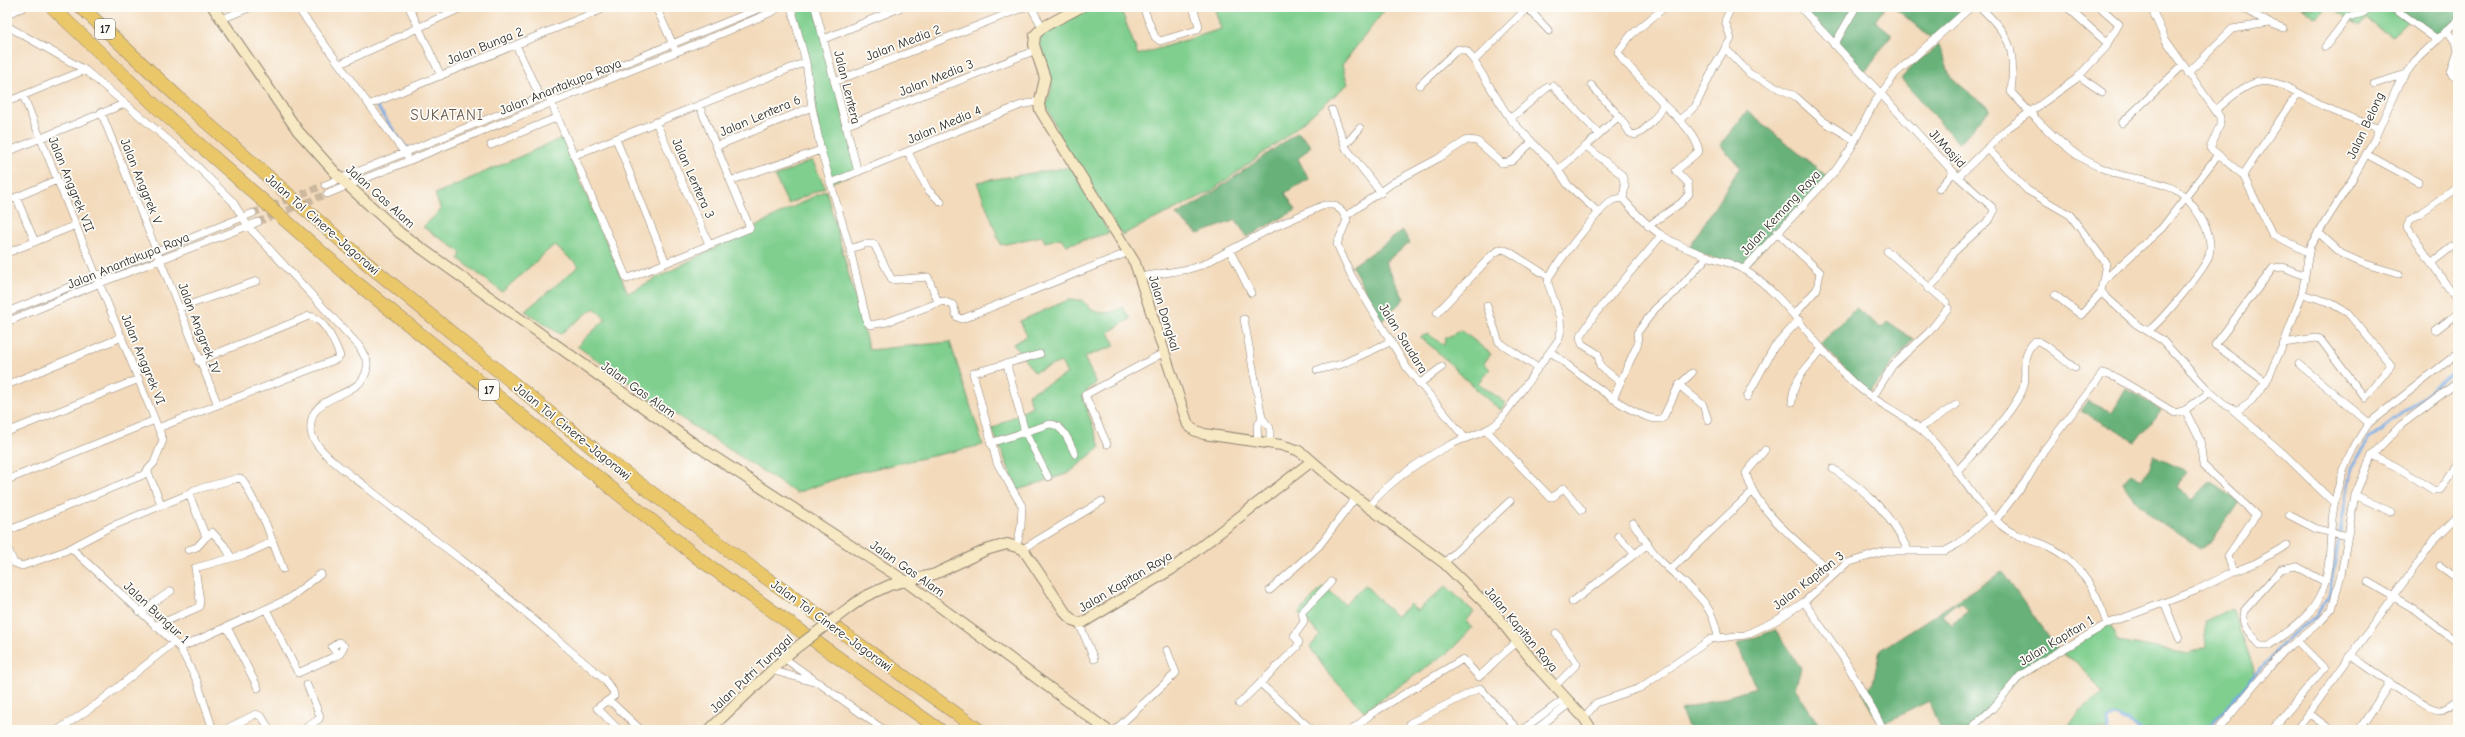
<svg xmlns="http://www.w3.org/2000/svg" width="2465" height="737" font-family="'Comic Neue',sans-serif">
<style>
.green{fill:#80cf8f;stroke:#567d5d}
.forest{fill:#68b27a;stroke:#4a6e52;fill-rule:evenodd}
.lines{fill:none;stroke-linecap:round;stroke-linejoin:round}
.stream{stroke:#76ace4;stroke-width:3}
.street-tunnel{stroke:#cbb79e;stroke-width:7;stroke-dasharray:7 3.5;stroke-linecap:butt}
.street-casing{stroke:#8f8273;stroke-width:8}
.secondary-casing{stroke:#8f8273;stroke-width:12}
.highway-casing{stroke:#8f8273;stroke-width:14}
.street{stroke:#fff;stroke-width:7}
.secondary{stroke:#f7e9c3;stroke-width:10}
.highway{stroke:#eac769;stroke-width:13}
.secondary-bridge-casing{stroke:#8f8273;stroke-width:12;stroke-linecap:butt}
.secondary-bridge{stroke:#f7e9c3;stroke-width:10}
.labels{text-anchor:middle;stroke-width:3.5;stroke-linejoin:round;paint-order:stroke}
.shield{fill:#fdfcf7;stroke:#6a6a68;stroke-width:1}
.shield-label{font-size:12px;font-weight:bold;fill:#2b2b2b}
.street-label{font-size:13px;fill:#2b2b2b;stroke:#fdfcf7}
.quarter-label{font-size:15px;letter-spacing:1px;fill:#69594e;stroke:#fdfcf7}
</style>
<rect width="100%" height="100%" fill="#fdfcf7"/>
<filter id="ink" filterUnits="userSpaceOnUse"><feTurbulence type="fractalNoise" baseFrequency=".025" numOctaves="2"/><feDisplacementMap in="SourceGraphic" scale="8" xChannelSelector="R" yChannelSelector="G"/><feConvolveMatrix kernelMatrix="1 2 1 2 8 2 1 2 1" color-interpolation-filters="sRGB"/></filter>
<filter id="wash" filterUnits="userSpaceOnUse"><feTurbulence type="fractalNoise" baseFrequency=".012" numOctaves="4" result="noise"/><feDisplacementMap in="SourceGraphic" scale="16" xChannelSelector="R" yChannelSelector="G"/><feGaussianBlur stdDeviation="0.9" result="paint"/><feColorMatrix in="noise" values="0 0 0 0 0 0 0 0 0 0 0 0 0 0 0 0 0 1.4 0 .05"/><feComposite in="paint" operator="in"/></filter>
<g filter="url(#wash)">
<rect width="100%" height="100%" fill="#f3dabb"/>
<path class="green" d="M 791,7 L 815,7 L 858,172 L 830,183 L 806,65 Z
M 1093,7 L 1120,7 L 1138,55 L 1221,29 L 1214,7 L 1387,7 L 1342,65 L 1348,84 L 1284,138 L 1210,192 L 1122,235 L 1062,141 L 1046,105 L 1052,88 L 1037,45 L 1041,33 Z
M 2302,7 L 2326,7 L 2317,18 Z
M 2330,7 L 2385,7 L 2408,21 L 2392,36 L 2366,19 L 2360,26 Z
M 562,138 L 628,293 L 826,190 L 869,350 L 950,342 L 983,445 L 850,474 L 796,493 L 658,403 L 577,346 L 606,319 L 594,308 L 560,334 L 525,311 L 579,266 L 554,245 L 502,292 L 459,259 L 461,252 L 423,227 L 441,210 L 435,194 Z
M 812,160 L 825,187 L 788,204 L 775,177 Z
M 1071,167 L 1109,233 L 1066,245 L 1061,238 L 1045,242 L 1042,236 L 1001,245 L 977,182 Z
M 1068,300 L 1082,300 C 1095,314 1106,317 1123,307 L 1130,319 L 1109,332 L 1115,346 L 1084,357 L 1096,383 L 1082,395 L 1100,447 L 1069,473 L 1018,490 L 992,429 L 1032,406 L 1028,394 L 1067,374 L 1061,362 L 1034,372 L 1013,344 L 1027,336 L 1020,321 Z
M 1461,330 L 1491,354 L 1484,363 L 1490,369 L 1478,383 L 1506,403 L 1501,410 C 1471,388 1449,360 1420,337 L 1428,334 L 1444,345 L 1446,338 Z
M 1365,585 L 1396,617 L 1410,604 L 1417,611 L 1446,586 L 1474,612 L 1466,621 L 1472,628 L 1451,650 L 1364,711 L 1328,673 L 1310,647 L 1320,635 L 1299,613 L 1323,587 L 1345,604 Z
M 2232,608 L 2255,673 L 2207,730 L 2143,730 L 2116,715 L 2107,719 L 2108,730 L 2068,730 L 2079,711 L 2103,694 L 2078,663 L 2059,652 L 2109,623 L 2119,641 L 2188,654 L 2207,648 L 2205,621 Z"/>
<path class="forest" d="M 1800,7 L 1885,7 L 1875,21 L 1892,34 L 1863,75 Z
M 1894,7 L 1971,7 L 1934,41 Z
M 2392,7 L 2458,7 L 2458,20 L 2437,40 Z
M 1939,45 L 1951,78 L 1990,109 L 1959,144 L 1901,79 L 1911,67 Z
M 1747,111 L 1829,178 L 1744,269 L 1688,249 L 1740,167 L 1720,145 Z
M 1298,132 L 1311,146 L 1298,159 L 1309,179 L 1285,193 L 1296,210 L 1247,237 L 1236,220 L 1198,234 L 1176,215 L 1202,200 Z
M 1403,231 L 1410,243 L 1385,262 L 1404,299 L 1382,321 L 1352,266 Z
M 1856,308 L 1881,328 L 1887,322 L 1913,339 L 1869,393 L 1821,344 Z
M 2126,389 L 2161,410 L 2135,441 L 2081,411 L 2088,401 L 2112,413 Z
M 2154,456 L 2186,471 L 2177,488 L 2193,500 L 2210,481 L 2239,502 L 2210,543 L 2200,548 C 2172,528 2140,514 2123,483 L 2131,473 L 2141,480 L 2150,468 Z
M 2002,572 L 2059,652 L 2026,671 L 1969,730 L 1940,730 L 1929,701 L 1880,725 L 1862,693 L 1873,683 L 1880,650 ZM 1956,603 L 1958,605 L 1962,603 L 1968,611 L 1951,625 L 1942,615 Z
M 1775,630 L 1801,668 L 1795,688 L 1822,730 L 1689,730 L 1681,710 L 1756,688 L 1737,644 Z"/>
<g class="lines">
<path class="stream" d="M 379,104 L 376,105 L 406,148 L 408,147
M 2108,730 L 2107,719 L 2116,715 L 2143,730
M 2207,730 L 2288,637 L 2315,617 L 2329,596 L 2351,469 L 2369,439 L 2458,369"/>
</g>
</g>
<g filter="url(#ink)">
<g class="lines">
<path class="street-tunnel" d="M 253,213 L 325,185
M 258,222 L 327,194"/>
<defs>
<path id="street" d="M 297,7 L 406,155
M 409,7 L 441,76
M 656,7 L 674,47
M 791,7 L 806,62 L 812,107 L 821,150 L 850,249 L 867,322 L 870,325 L 887,322 L 943,301 L 953,305 L 957,317 L 962,319 L 1129,252
M 815,7 L 858,172
M 1031,7 L 1040,23
M 1143,7 L 1155,37 L 1160,41 L 1197,30 L 1199,26 L 1193,7
M 1527,7 L 1549,31
M 1528,7 L 1474,61 L 1510,119 L 1556,167 L 1568,185 L 1599,213
M 1800,7 L 1958,177 L 1992,207 L 1994,211 L 1990,219 L 1953,253 L 1942,275 L 1928,289
M 1980,7 C 2011,36 2016,50 2011,92 C 2032,115 2054,139 2080,157 C 2089,163 2112,173 2124,176 C 2142,180 2157,181 2174,189 C 2193,199 2217,235 2208,258 C 2203,271 2161,322 2149,330
M 2100,7 L 2119,24 L 2107,44
M 2151,7 L 2165,39 L 2220,117 L 2220,125 L 2210,148 L 2243,175 L 2272,234 L 2308,252
M 2392,7 L 2437,40
M 7,14 L 24,7
M 222,19 L 251,7
M 2269,23 L 2283,28
M 7,26 L 85,70 L 185,154 L 233,202 L 248,226 L 359,346 L 367,361 C 371,402 306,388 311,431 C 313,450 350,474 365,486 C 397,512 430,536 463,561 C 511,599 557,640 604,679 L 613,691 L 614,696 L 597,708 L 619,730
M 2446,31 L 2456,41 L 2458,49
M 824,39 L 902,7
M 516,45 L 540,97
M 1834,45 L 1856,7
M 2325,47 L 2348,17 L 2363,13 L 2370,7
M 1725,48 L 1750,74 L 1795,96 L 1823,121 L 1855,140
M 2458,50 L 2451,72 L 2452,75 L 2458,79
M 340,64 L 463,7
M 2188,73 L 2232,29 L 2269,23 L 2242,7
M 2079,76 L 2102,92
M 834,82 L 1025,7
M 2374,84 L 2403,75
M 1420,85 L 1458,49 L 1467,51 L 1474,61
M 1591,85 L 1619,116
M 1553,86 L 1599,134
M 550,100 L 627,279 L 750,228 L 699,105
M 7,102 L 85,70
M 371,104 L 608,7
M 1332,110 L 1346,148 L 1381,193
M 2216,110 C 2228,100 2243,85 2259,82 C 2279,78 2307,99 2325,107 C 2342,115 2361,121 2379,129
M 101,112 L 218,405
M 1510,119 L 1548,87
M 1679,120 L 1695,107 L 1714,67 L 1731,39 L 1725,21 L 1731,7
M 656,122 L 709,244
M 2122,123 L 2183,65
M 845,126 L 1036,50
M 616,139 L 666,263
M 491,145 L 558,117
M 1345,145 L 1360,128
M 717,146 L 812,107
M 1586,146 L 1619,116 L 1630,133 L 1635,135 C 1645,132 1659,115 1663,104 L 1661,101 L 1623,60 L 1618,52 L 1631,35 L 1665,7
M 1987,148 L 2027,190 L 2070,215 L 2106,263 L 2101,291 L 2105,296 L 2136,324 L 2162,340 L 2210,392 L 2228,407 L 2238,410 L 2251,401 L 2266,382 L 2284,343 L 2302,294 L 2310,246 L 2353,178 L 2374,140 L 2399,83 L 2415,61 L 2458,20
M 7,152 L 124,104
M 908,152 L 928,190 L 941,202
M 2366,154 L 2418,182
M 575,155 L 806,62
M 1558,170 L 1586,146 L 1622,175 L 1625,186 L 1623,199
M 2243,175 L 2298,93
M 1958,177 L 2008,128 L 2076,79 L 2107,46 L 2106,42 L 2067,7
M 732,180 L 821,150
M 830,183 L 1021,105 L 1040,101
M 325,185 L 763,7
M 2458,187 L 2410,220 L 2407,227 L 2458,302
M 1939,189 L 1954,172
M 327,194 L 723,33 L 774,11 L 779,7
M 16,197 L 35,242
M 7,201 L 57,180
M 1346,216 L 1394,182 L 1439,158 L 1467,140 L 1477,141 L 1502,163 L 1512,161 L 1531,143
M 1648,226 L 1681,203 L 1689,194 L 1688,183 L 1676,171 L 1699,151 C 1696,133 1675,116 1663,104
M 1777,232 L 1820,272 L 1817,289 L 1795,314
M 2318,232 L 2342,254 L 2362,263 L 2399,274
M 850,249 L 865,244 L 874,244 L 892,280 L 928,277 L 938,302
M 1230,251 L 1251,293
M 1887,251 L 1946,302
M 7,253 L 76,225
M 2431,263 L 2458,242
M 1744,269 L 1835,171 L 1851,148 L 1874,103 L 1896,73 L 1971,7
M 1140,277 L 1189,269 L 1202,265 L 1272,228 L 1324,205 L 1334,205 L 1342,211 L 1347,220 L 1337,244 L 1351,275 L 1407,368 L 1465,438
M 2104,280 L 2162,228 L 2217,156
M 2055,295 L 2081,315 L 2102,292
M 1487,306 L 1499,342 L 1538,368
M 180,308 L 257,281
M 7,312 L 253,213
M 1437,313 L 1493,254 L 1501,249 L 1508,251 L 1549,277
M 1244,319 L 1262,418 L 1270,428 L 1270,443
M 7,322 L 100,283 L 258,222
M 2436,330 L 2458,313
M 2284,343 L 2315,338 L 2320,339 L 2365,398 L 2391,365 L 2348,313 L 2329,302 L 2302,294
M 1551,352 C 1568,365 1643,428 1663,418 L 1679,385 L 1692,373
M 2299,364 L 2369,423 L 2458,353
M 1007,365 L 1025,432 L 1048,477
M 1317,370 L 1342,364 L 1392,341
M 1620,382 L 1600,366 L 1598,354 L 1582,344 L 1580,337 L 1595,314 L 1661,236
M 2266,382 L 2215,345 L 2273,268 L 2283,267 L 2305,276
M 1419,384 L 1442,367
M 7,385 L 122,337
M 1679,385 L 1703,405 L 1708,420
M 1747,397 L 1774,347 L 1799,320
M 1873,397 L 1893,365 L 1929,332 L 1948,308
M 1613,399 L 1638,343 L 1637,333 L 1655,309 L 1665,300 L 1676,292 L 1708,256
M 1792,402 C 1793,378 1808,367 1822,349
M 2232,409 L 2285,455 L 2334,503
M 158,428 L 337,359 L 340,356 C 335,343 324,318 309,316 L 198,361
M 1920,428 L 1956,405
M 1486,430 L 1550,497 L 1553,497 L 1564,488 L 1582,510
M 7,432 L 139,379
M 990,443 L 1050,424 C 1064,425 1069,442 1075,454
M 1258,443 L 1257,426 L 1262,418
M 1107,444 L 1085,395 L 1163,353
M 1765,450 L 1746,473 C 1756,513 1804,546 1833,574
M 2372,455 L 2397,467 L 2433,490 L 2440,490 L 2458,465
M 1833,469 C 1868,492 1889,512 1908,550
M 148,472 L 161,504
M 1956,472 C 1978,448 2005,422 2021,393 C 2031,374 2016,361 2035,341 C 2042,339 2066,363 2075,368
M 7,480 L 155,420
M 189,494 L 206,537 L 212,532 L 224,545 L 231,557
M 2355,495 L 2391,512
M 1369,506 C 1392,479 1420,460 1452,444 C 1467,436 1489,433 1501,419 L 1559,339 L 1561,330 L 1560,318 L 1548,283 L 1549,277 C 1558,262 1598,210 1611,201 C 1615,199 1619,198 1623,199 C 1651,231 1666,242 1707,256 C 1719,260 1733,263 1744,270 C 1780,291 1801,327 1829,357 C 1839,369 1850,381 1862,390 C 1885,408 1908,416 1929,437 C 1956,464 1972,500 2001,525 C 2012,535 2029,539 2043,544 C 2078,558 2096,589 2107,624
M 2289,515 L 2316,529 L 2348,536
M 1996,520 L 2028,478 L 2044,450 L 2103,373 L 2117,378 L 2175,413 L 2185,410 L 2210,392
M 1633,523 C 1641,534 1649,547 1658,558 C 1684,587 1711,594 1718,637
M 7,531 L 143,475 L 154,463 L 163,440 L 23,95
M 1618,536 L 1635,554
M 1017,546 L 1021,526 L 1022,506 L 997,463 L 973,373 L 1040,354
M 7,547 L 14,563 L 22,566 L 65,551 L 110,527 L 189,494 L 194,490 L 239,478 L 243,480 L 266,524 L 283,569
M 71,548 L 180,648 L 197,681 L 213,730
M 1023,549 L 1102,501
M 188,550 L 197,547 L 206,537
M 1444,563 L 1510,501
M 2440,566 L 2458,579
M 1671,569 L 1752,492
M 2233,572 L 2256,563 L 2287,545
M 2325,582 L 2296,566 L 2281,569 L 2244,611 C 2239,624 2253,637 2260,646 L 2268,646 C 2286,633 2311,617 2320,596 C 2329,577 2330,551 2331,530 C 2334,490 2345,456 2369,423
M 2368,582 L 2411,607 L 2458,643
M 1270,590 L 1319,546 L 1356,497
M 1572,602 L 1648,544
M 1804,602 L 1844,659 L 1884,730
M 2164,602 L 2179,639
M 266,609 L 298,673 L 340,654 L 344,646 L 339,642 L 332,647 L 337,654
M 140,612 L 171,591
M 1079,623 L 1094,659
M 155,626 L 199,607 L 200,601 L 195,568 L 246,554 L 272,542
M 227,627 L 258,688
M 180,648 L 288,599 L 321,574
M 2352,656 C 2368,667 2422,709 2439,710 C 2447,710 2452,704 2458,700
M 784,658 L 884,730
M 771,670 L 813,682
M 1260,683 L 1312,730
M 1554,687 L 1577,664 L 1556,633
M 609,700 L 641,730
M 1239,704 L 1297,647 L 1299,642 L 1294,636 L 1304,622 L 1302,612 L 1331,582
M 2310,714 L 2331,730
M 1584,718 L 1596,703 L 1640,688 L 1711,639 L 1745,635 L 1777,620 L 1804,602 L 1847,563 L 1886,551 L 1945,551 L 1958,544 L 1991,515
M 1410,723 L 1480,688 L 1518,730
M 58,730 L 97,704 L 173,643
M 224,730 L 256,714 L 262,717 L 270,730
M 303,730 L 319,719 L 320,716 L 307,685
M 1115,730 L 1176,673 L 1167,650
M 1352,730 L 1371,714 L 1463,659 L 1479,677 C 1492,665 1503,652 1518,642
M 1505,730 L 1514,725
M 1522,730 L 1564,699
M 1535,730 L 1569,704
M 1969,730 L 1992,709 L 2020,676 L 2041,662 L 2107,624 L 2195,591 L 2233,572 L 2228,556 L 2256,515 L 2203,465 L 2200,440 L 2185,410
M 2218,730 L 2268,669 L 2284,651 L 2321,621 L 2332,609 L 2341,575 L 2355,495 L 2372,455 L 2401,425 L 2458,382
M 2272,730 L 2324,668 L 2297,641
M 2297,730 L 2435,539 L 2458,516
M 2359,730 L 2390,683"/>
<path id="secondary" d="M 213,7 L 298,131 L 341,179 L 400,233 L 693,443 L 905,581 L 1107,730
M 1081,7 L 1043,27 L 1035,35 L 1034,45 L 1045,78 L 1039,104 L 1040,110 L 1135,263 L 1188,425 L 1194,430 L 1204,434 L 1281,445 L 1297,450 L 1305,455 L 1343,488 L 1444,563 L 1493,611 L 1539,669 L 1584,718 L 1592,730
M 850,607 L 864,597 L 890,585 L 935,574 L 986,550 L 1007,544 L 1023,549 L 1067,615 L 1075,622 L 1082,623 L 1172,569 L 1312,461
M 709,730 L 792,651"/>
<path id="highway" d="M 52,7 L 160,110 L 352,279 L 698,558 L 940,730
M 81,7 L 181,100 L 364,261 L 600,454 L 755,570 L 979,730"/>
</defs>
<use href="#street" class="street-casing"/>
<use href="#secondary" class="secondary-casing"/>
<use href="#highway" class="highway-casing"/>
<use href="#street" class="street"/>
<use href="#secondary" class="secondary"/>
<use href="#highway" class="highway"/>
<defs>
<path id="secondary-bridge" d="M 792,651 L 850,607"/>
</defs>
<use href="#secondary-bridge" class="secondary-bridge-casing"/>
<use href="#secondary-bridge" class="secondary-bridge"/>
</g>
</g>
<g class="labels">
<g class="shield">
<rect x="95" y="19" width="20" height="20" rx="3"/>
<rect x="479" y="380" width="20" height="20" rx="3"/>
</g>
<g class="shield-label">
<text x="105" y="33">17</text>
<text x="489" y="394">17</text>
</g>
<g class="street-label">
<text transform="translate(903 42) rotate(-21)" y="5">Jalan Media 2</text>
<text transform="translate(485 45) rotate(-22)" y="5">Jalan Bunga 2</text>
<text transform="translate(936 77) rotate(-22)" y="5">Jalan Media 3</text>
<text transform="translate(560 86) rotate(-22)" y="5">Jalan Anantakupa Raya</text>
<text transform="translate(848 87) rotate(76)" y="5">Jalan Lentera</text>
<text transform="translate(760 115) rotate(-23)" y="5">Jalan Lentera 6</text>
<text transform="translate(944 124) rotate(-23)" y="5">Jalan Media 4</text>
<text transform="translate(2365 125) rotate(-65)" y="5">Jalan Belong</text>
<text transform="translate(1948 148) rotate(47)" y="5">Jl.Masjid</text>
<text transform="translate(694 178) rotate(66)" y="5">Jalan Lentera 3</text>
<text transform="translate(142 181) rotate(68)" y="5">Jalan Anggrek V</text>
<text transform="translate(72 184) rotate(68)" y="5">Jalan Anggrek VII</text>
<text transform="translate(381 196) rotate(42)" y="5">Jalan Gas Alam</text>
<text transform="translate(1780 212) rotate(-47)" y="5">Jalan Kemang Raya</text>
<text transform="translate(323 224) rotate(41)" y="5">Jalan Tol Cinere–Jagorawi</text>
<text transform="translate(128 260) rotate(-22)" y="5">Jalan Anantakupa Raya</text>
<text transform="translate(1165 313) rotate(73)" y="5">Jalan Dongkal</text>
<text transform="translate(200 328) rotate(69)" y="5">Jalan Anggrek IV</text>
<text transform="translate(1404 338) rotate(58)" y="5">Jalan Saudara</text>
<text transform="translate(144 359) rotate(68)" y="5">Jalan Anggrek VI</text>
<text transform="translate(639 389) rotate(35)" y="5">Jalan Gas Alam</text>
<text transform="translate(573 431) rotate(39)" y="5">Jalan Tol Cinere–Jagorawi</text>
<text transform="translate(908 568) rotate(35)" y="5">Jalan Gas Alam</text>
<text transform="translate(1808 580) rotate(-38)" y="5">Jalan Kapitan 3</text>
<text transform="translate(1125 581) rotate(-31)" y="5">Jalan Kapitan Raya</text>
<text transform="translate(157 612) rotate(43)" y="5">Jalan Bungur 1</text>
<text transform="translate(832 625) rotate(36)" y="5">Jalan Tol Cinere–Jagorawi</text>
<text transform="translate(1522 629) rotate(50)" y="5">Jalan Kapitan Raya</text>
<text transform="translate(2056 640) rotate(-31)" y="5">Jalan Kapitan 1</text>
<text transform="translate(751 673) rotate(-43)" y="5">Jalan Putri Tunggal</text>
</g>
<g class="quarter-label">
<text x="447" y="120">SUKATANI</text>
</g>
</g>
<rect width="2465" height="737" fill="none" stroke="#fdfcf7" stroke-width="24"/>
</svg>
